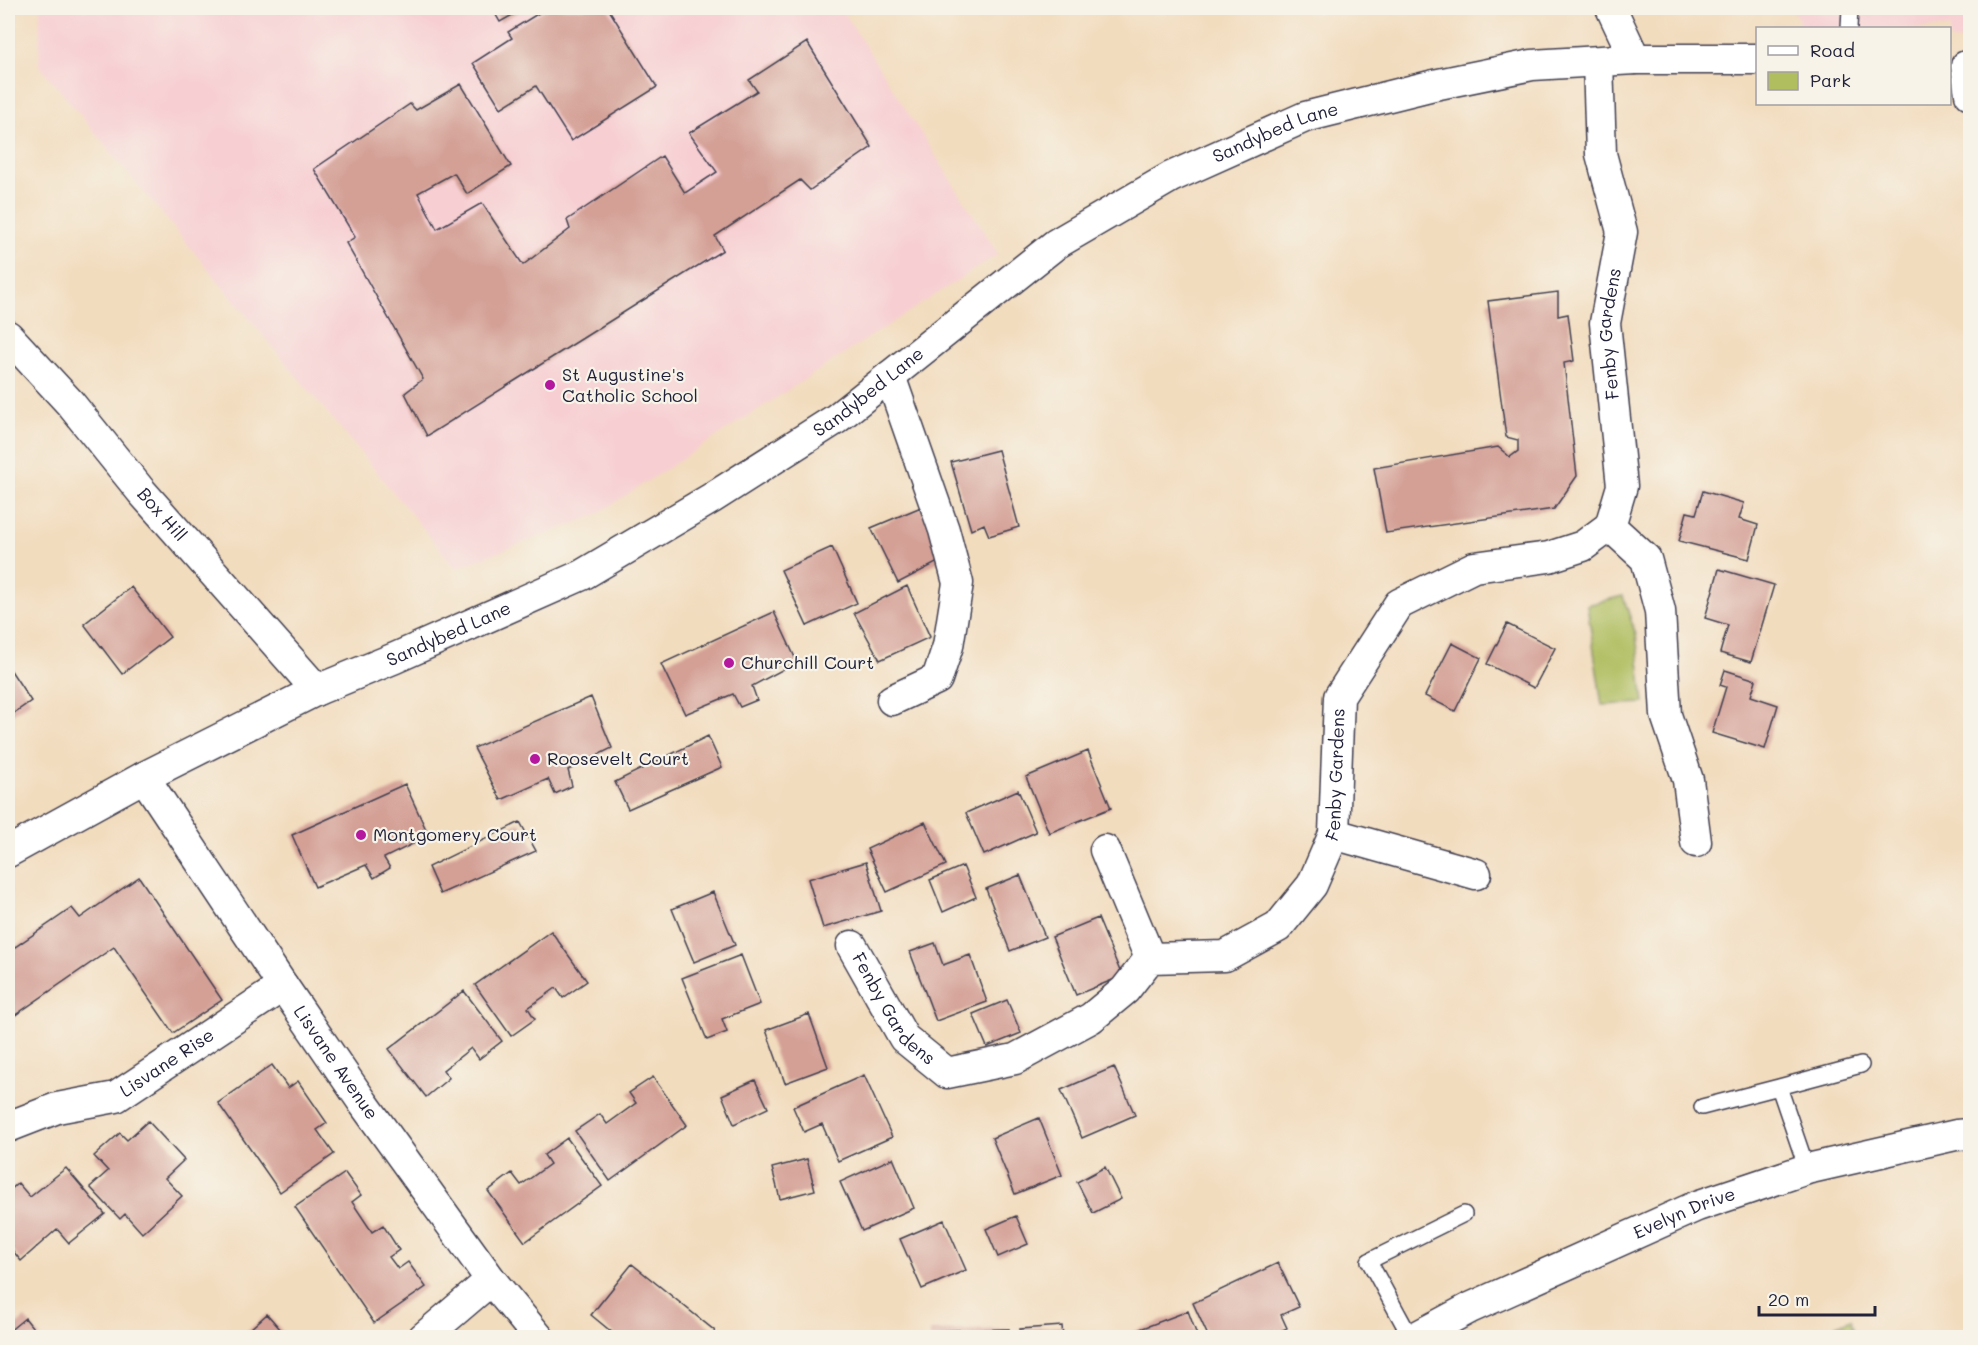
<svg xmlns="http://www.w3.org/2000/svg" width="1978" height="1345" font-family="Mali,sans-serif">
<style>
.built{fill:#f7cfd3}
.green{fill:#b0be60;stroke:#69704e;stroke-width:1.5}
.building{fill:#d4a096}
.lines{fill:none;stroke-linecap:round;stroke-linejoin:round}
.lane-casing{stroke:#413e4f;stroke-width:18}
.street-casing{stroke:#413e4f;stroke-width:33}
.lane{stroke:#fff;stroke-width:15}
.street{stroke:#fff;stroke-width:30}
.poi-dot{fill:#b5179e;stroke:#f7f3e8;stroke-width:2}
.labels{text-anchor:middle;stroke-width:4.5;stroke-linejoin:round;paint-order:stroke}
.street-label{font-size:18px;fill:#22223b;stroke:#f7f3e8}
.poi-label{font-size:18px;fill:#22223b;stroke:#f7f3e8;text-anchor:start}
</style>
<rect width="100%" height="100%" fill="#f7f3e8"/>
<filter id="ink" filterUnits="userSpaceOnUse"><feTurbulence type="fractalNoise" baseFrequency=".0167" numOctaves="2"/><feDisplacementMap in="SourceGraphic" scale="12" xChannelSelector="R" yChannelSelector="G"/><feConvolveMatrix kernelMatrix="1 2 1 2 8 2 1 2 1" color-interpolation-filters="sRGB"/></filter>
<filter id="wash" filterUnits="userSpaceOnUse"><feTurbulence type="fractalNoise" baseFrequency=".008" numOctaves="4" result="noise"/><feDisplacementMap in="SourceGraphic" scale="24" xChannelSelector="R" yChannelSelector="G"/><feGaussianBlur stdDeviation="1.35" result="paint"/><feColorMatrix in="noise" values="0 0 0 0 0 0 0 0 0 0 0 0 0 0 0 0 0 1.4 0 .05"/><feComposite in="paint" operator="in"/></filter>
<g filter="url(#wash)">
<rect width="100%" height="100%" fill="#f2dcbe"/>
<path class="built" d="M 40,8 L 841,8 L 998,254 L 594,516 L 456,568 L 39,65 Z
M 1792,8 L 1970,8 L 1970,41 L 1950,40 L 1950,28 L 1803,28 Z"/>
<path class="green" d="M 1623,596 L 1636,635 L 1644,703 L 1602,705 L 1587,605 Z
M 1851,1319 L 1855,1337 L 1810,1337 Z"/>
<g id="blocks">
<path class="building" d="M 492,8 L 525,8 L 500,22 Z
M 547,8 L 608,8 L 657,87 L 571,141 L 536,86 L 501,108 L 473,63 L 512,38 L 508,32 Z
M 807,42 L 872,147 L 810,190 L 800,180 L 715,236 L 723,250 L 427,436 L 405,393 L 423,379 L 346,243 L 355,237 L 314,169 L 410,104 L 416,110 L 461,84 L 511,166 L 467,194 L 454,173 L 418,193 L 437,229 L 482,203 L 523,265 L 570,229 L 567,220 L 662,156 L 685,193 L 717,172 L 689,133 L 757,91 L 749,80 Z
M 1558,292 L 1558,316 L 1568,314 L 1574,361 L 1564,363 L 1577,476 L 1554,509 L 1386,533 L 1374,468 L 1498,447 L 1510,457 L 1518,451 L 1518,440 L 1506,437 L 1488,301 Z
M 998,450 L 1019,527 L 989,536 L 984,524 L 971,530 L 951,462 Z
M 1703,491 L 1744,503 L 1739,519 L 1758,525 L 1749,559 L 1679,541 L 1687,512 L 1696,514 Z
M 921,507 L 944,559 L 898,583 L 871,528 Z
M 832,547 L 857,603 L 807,626 L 781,570 Z
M 1719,569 L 1774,585 L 1751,662 L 1720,653 L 1728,625 L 1705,618 Z
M 907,586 L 930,637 L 880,660 L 854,613 Z
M 131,587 L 170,637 L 122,674 L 84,624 Z
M 774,612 L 797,662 L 752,686 L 757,700 L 740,707 L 733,694 L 685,714 L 661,664 Z
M 1507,624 L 1555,648 L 1534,688 L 1487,664 Z
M 1452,643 L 1481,658 L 1455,711 L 1425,696 Z
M 8,666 L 31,701 L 8,717 Z
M 1725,670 L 1756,680 L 1751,696 L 1778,705 L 1765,749 L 1712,733 L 1726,687 L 1720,685 Z
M 591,697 L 612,748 L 568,770 L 572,786 L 555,794 L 548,779 L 501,800 L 474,748 Z
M 708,736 L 722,767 L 628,809 L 615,782 Z
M 1088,751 L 1111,808 L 1049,833 L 1026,777 Z
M 405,784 L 429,836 L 384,858 L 390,868 L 374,878 L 366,865 L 315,887 L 292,835 Z
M 1018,790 L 1036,832 L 984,855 L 966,813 Z
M 520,822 L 536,851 L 440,894 L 428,867 Z
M 925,822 L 946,865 L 887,892 L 867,849 Z
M 866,862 L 881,911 L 823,928 L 808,879 Z
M 963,866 L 976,897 L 943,912 L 930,880 Z
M 1020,875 L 1045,937 L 1010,951 L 986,889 Z
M 139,877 L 222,1000 L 173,1033 L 114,947 L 8,1020 L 8,952 L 72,908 L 80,918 Z
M 713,892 L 735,945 L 694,962 L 672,909 Z
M 1098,918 L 1122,976 L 1076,995 L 1052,937 Z
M 551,931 L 587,981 L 563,998 L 556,988 L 528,1008 L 535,1019 L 511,1036 L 475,985 Z
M 935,943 L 943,965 L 970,955 L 987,1002 L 936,1021 L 910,952 Z
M 741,955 L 760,1004 L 722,1019 L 727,1032 L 707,1040 L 682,978 Z
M 464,991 L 502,1041 L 479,1059 L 471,1048 L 443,1070 L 449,1078 L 426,1097 L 389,1049 Z
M 1007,1000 L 1021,1033 L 987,1047 L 973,1014 Z
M 809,1014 L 828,1067 L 785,1083 L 766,1030 Z
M 272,1065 L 288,1088 L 298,1081 L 327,1123 L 317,1130 L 334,1154 L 280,1192 L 218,1103 Z
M 1114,1067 L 1135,1115 L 1082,1138 L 1061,1090 Z
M 864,1075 L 892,1137 L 838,1161 L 822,1124 L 804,1132 L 793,1107 Z
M 653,1077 L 687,1125 L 610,1181 L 575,1131 L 600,1114 L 607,1124 L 636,1103 L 629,1093 Z
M 755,1080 L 768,1108 L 734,1124 L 722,1095 Z
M 1039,1118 L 1062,1175 L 1015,1194 L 992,1138 Z
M 148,1121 L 184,1160 L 165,1178 L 182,1196 L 142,1233 L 125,1214 L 120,1219 L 90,1187 L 108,1171 L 94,1156 L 120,1133 L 127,1140 Z
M 567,1138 L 602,1186 L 525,1242 L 488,1191 L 512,1173 L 521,1185 L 550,1164 L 544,1155 Z
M 893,1158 L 914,1208 L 862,1231 L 840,1182 Z
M 807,1159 L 815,1190 L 780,1199 L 772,1168 Z
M 1105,1167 L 1121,1199 L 1093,1213 L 1077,1182 Z
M 66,1168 L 105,1214 L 69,1243 L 57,1229 L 21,1261 L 8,1245 L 8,1192 L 18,1183 L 30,1197 Z
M 345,1173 L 361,1195 L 352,1202 L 372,1232 L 383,1225 L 399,1250 L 389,1257 L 398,1269 L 408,1262 L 426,1287 L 374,1323 L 295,1207 Z
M 1016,1216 L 1028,1244 L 998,1257 L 986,1229 Z
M 944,1220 L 966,1270 L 922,1289 L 900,1239 Z
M 1278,1263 L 1299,1307 L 1281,1315 L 1287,1328 L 1266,1338 L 1209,1338 L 1193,1303 Z
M 632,1264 L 715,1331 L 710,1338 L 612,1338 L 614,1334 L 591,1315 Z
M 1188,1311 L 1198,1338 L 1119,1338 L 1119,1337 Z
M 267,1314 L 288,1338 L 240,1338 Z
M 25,1318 L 41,1338 L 8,1338 L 8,1332 Z
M 1062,1326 L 1063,1338 L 1020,1338 L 1020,1329 Z
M 1009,1329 L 1009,1338 L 930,1338 L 930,1331 Z"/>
</g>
</g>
<g filter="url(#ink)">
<use href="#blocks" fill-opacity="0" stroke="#413e4f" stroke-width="1.5"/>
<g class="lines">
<defs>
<path id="lane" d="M 1849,28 L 1850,8
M 1702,1107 L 1779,1087
M 1807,1169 L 1779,1087 L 1861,1065
M 1411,1338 L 1369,1261 L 1464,1214"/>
<g id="street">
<path d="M 1611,8 L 1635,59"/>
<path d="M 1966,66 L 1970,94"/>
<path id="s1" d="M 8,336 L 70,403 L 141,491 L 317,690"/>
<path d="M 890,376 L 944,530 L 958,583 L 948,646 L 937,679 L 892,700"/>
<path d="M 1610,526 L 1646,559 L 1660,611 L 1666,715 L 1688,780 L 1696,842"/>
<path id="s2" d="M 144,777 L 283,986 L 364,1104 L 491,1280 L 539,1338"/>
<path d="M 1334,834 L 1476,874"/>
<path d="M 1105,850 L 1150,958"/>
<path id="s3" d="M 8,852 L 144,777 L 317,690 L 395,658 L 582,575 L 712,498 L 836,419 L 1056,244 L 1171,177 L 1305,117 L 1434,85 L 1532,65 L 1635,59 L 1758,59"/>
<path id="s4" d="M 852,946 L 904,1038 L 947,1073 L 1015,1059 L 1091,1018 L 1125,990 L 1150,958 L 1225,956 L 1278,927 L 1312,885 L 1334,834 L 1339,697 L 1399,604 L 1474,567 L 1549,557 L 1583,546 L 1610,526 L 1622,486 L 1605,323 L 1622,232 L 1601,154 L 1598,62"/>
<path id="s5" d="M 8,1127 L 57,1108 L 116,1097 L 283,986"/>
<path d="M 423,1338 L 491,1280"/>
<path id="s6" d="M 1414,1338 L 1470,1308 L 1697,1206 L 1807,1169 L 1956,1135 L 1970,1134"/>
</g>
</defs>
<use href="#lane" class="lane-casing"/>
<use href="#street" class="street-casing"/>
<use href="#lane" class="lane"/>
<use href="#street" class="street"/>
</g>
</g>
<g class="poi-dot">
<circle cx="550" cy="385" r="6"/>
<circle cx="729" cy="663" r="6"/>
<circle cx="535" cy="759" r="6"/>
<circle cx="361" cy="835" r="6"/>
</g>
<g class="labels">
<g class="street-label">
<text dy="6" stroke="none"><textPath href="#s3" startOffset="1464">Sandybed Lane</textPath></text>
<text dy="6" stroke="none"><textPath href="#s4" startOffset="1318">Fenby Gardens</textPath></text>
<text dy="6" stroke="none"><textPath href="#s3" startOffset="978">Sandybed Lane</textPath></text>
<text dy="6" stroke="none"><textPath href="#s1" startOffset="236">Box Hill</textPath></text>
<text dy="6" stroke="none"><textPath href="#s3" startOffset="492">Sandybed Lane</textPath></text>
<text dy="6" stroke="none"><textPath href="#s4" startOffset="706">Fenby Gardens</textPath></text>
<text dy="6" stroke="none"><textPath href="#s4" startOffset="76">Fenby Gardens</textPath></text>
<text dy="6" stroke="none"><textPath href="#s5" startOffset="174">Lisvane Rise</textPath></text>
<text dy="6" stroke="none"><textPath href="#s2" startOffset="344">Lisvane Avenue</textPath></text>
<text dy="6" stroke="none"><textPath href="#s6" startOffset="298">Evelyn Drive</textPath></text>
</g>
<g class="poi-label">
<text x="562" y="381">St Augustine's<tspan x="562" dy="21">Catholic School</tspan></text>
<text x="741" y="669">Churchill Court</text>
<text x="547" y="765">Roosevelt Court</text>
<text x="373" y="841">Montgomery Court</text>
</g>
</g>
<rect width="1978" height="1345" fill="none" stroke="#f7f3e8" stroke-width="30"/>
<rect x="1756" y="27" width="195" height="78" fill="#f7f3e8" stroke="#a29fa3" stroke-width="1.5"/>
<rect x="1768" y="46" width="30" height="9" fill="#ffffff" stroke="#a29fa3" stroke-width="1.5"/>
<text x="1810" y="57" font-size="18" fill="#22223b">Road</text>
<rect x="1768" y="72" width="30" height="18" fill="#b0be60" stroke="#a29fa3" stroke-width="1.5"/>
<text x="1810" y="87" font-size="18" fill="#22223b">Park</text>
<path d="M1759 1306v9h116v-9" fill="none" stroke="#22223b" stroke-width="3"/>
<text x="1768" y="1306" font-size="18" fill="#22223b" stroke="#f7f3e8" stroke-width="4.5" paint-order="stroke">20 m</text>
</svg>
